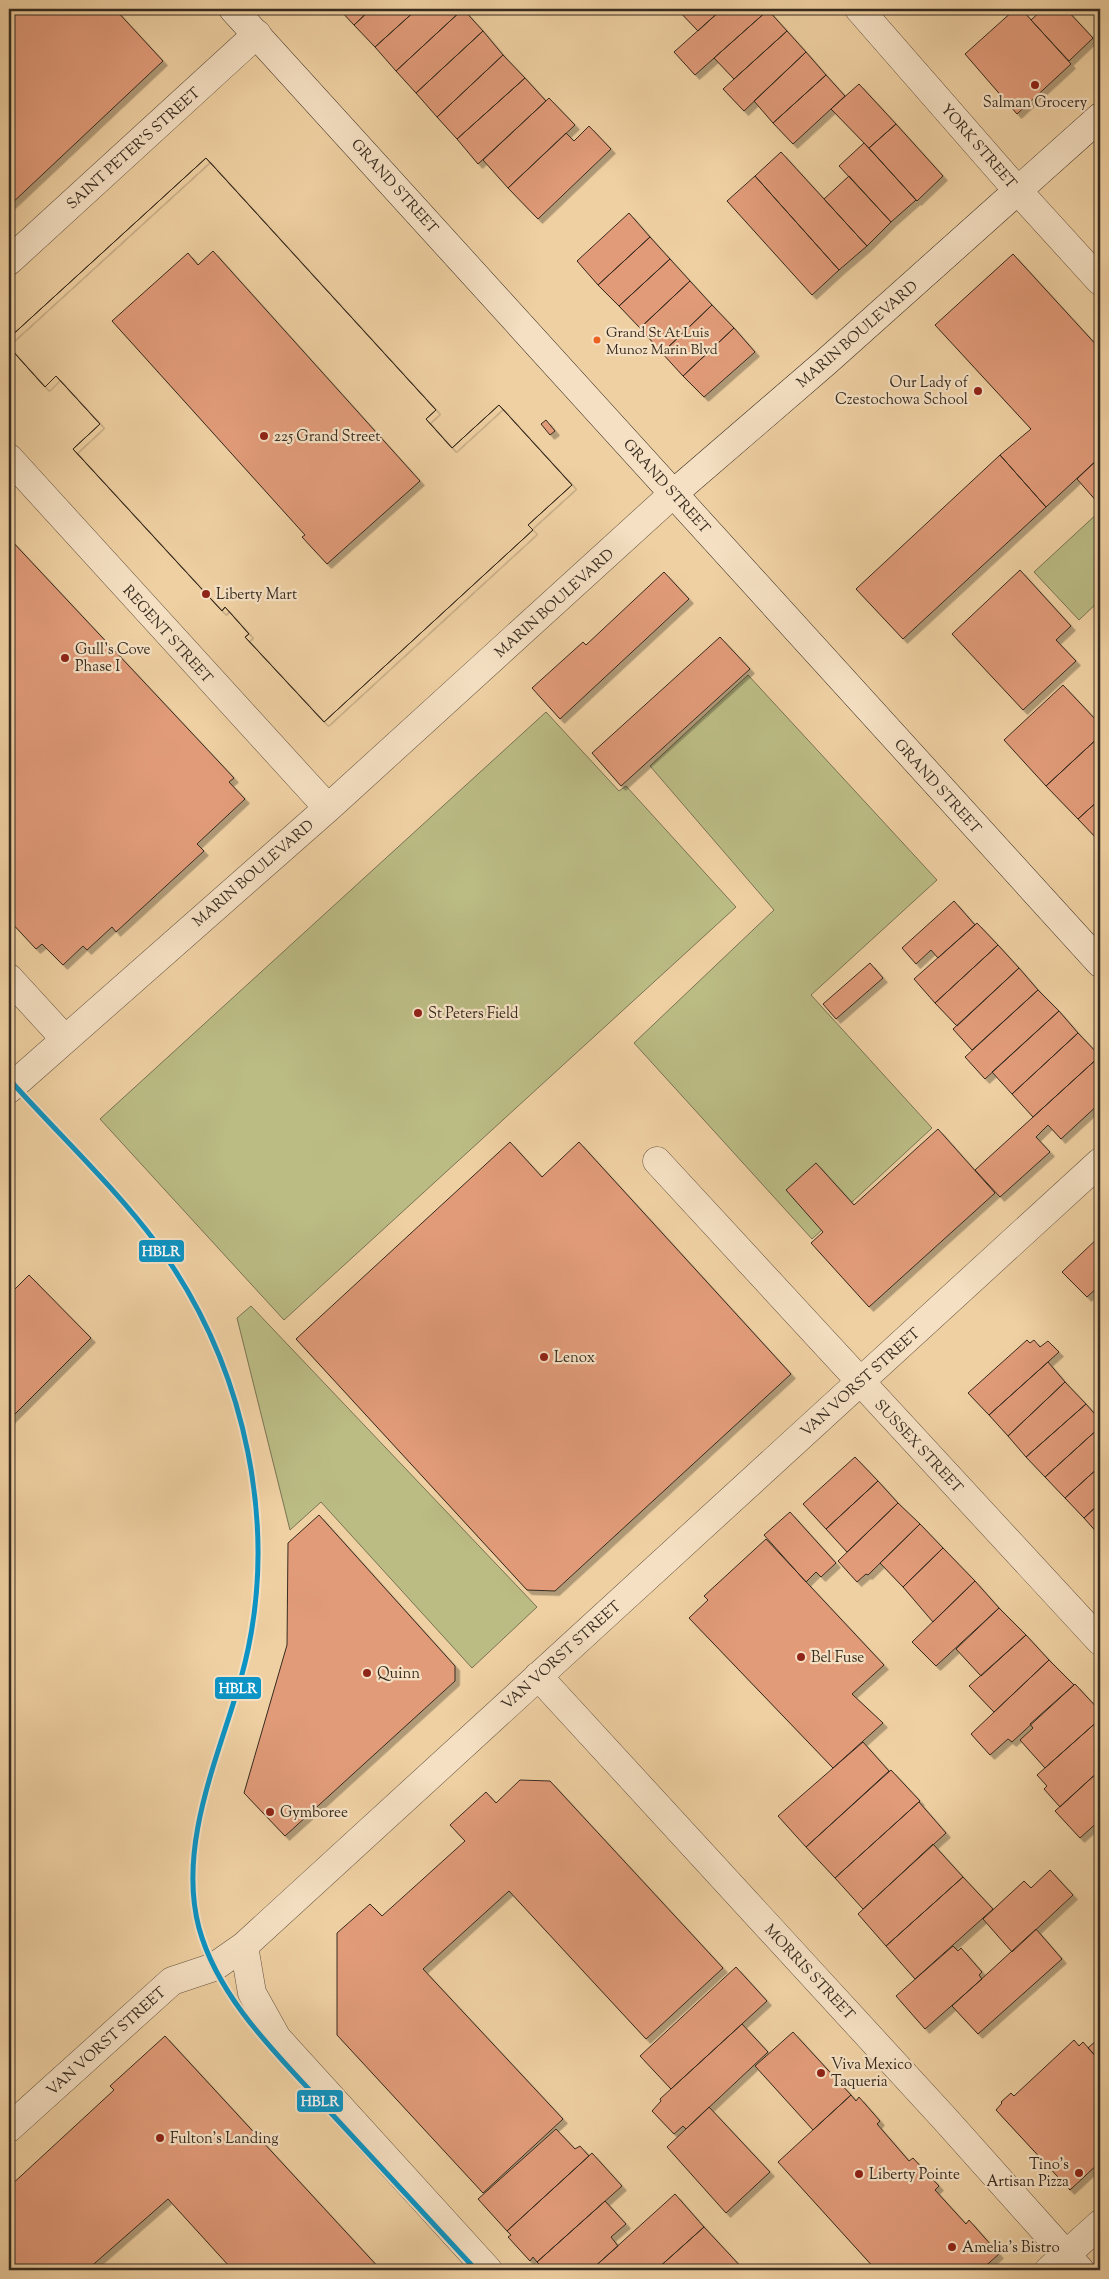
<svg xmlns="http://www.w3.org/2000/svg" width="1109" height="2279" font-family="'Sorts Mill Goudy',serif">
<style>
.green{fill:#bbbb84;stroke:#797352}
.building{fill:#e19b79;stroke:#372b1f;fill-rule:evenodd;filter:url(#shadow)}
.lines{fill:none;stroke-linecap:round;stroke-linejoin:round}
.street-casing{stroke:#655440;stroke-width:29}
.secondary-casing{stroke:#372b1f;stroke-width:29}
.street{stroke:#f5e0c3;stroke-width:28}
.secondary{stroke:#f5e0c3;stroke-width:28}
.rail-1-casing{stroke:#f5e0c3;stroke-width:9}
.rail-1{stroke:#0b94c5;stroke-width:5}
.poi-dot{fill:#8f2418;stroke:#f5e0c3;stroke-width:2}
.bus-dot{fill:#e96222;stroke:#f5e0c3;stroke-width:2}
.labels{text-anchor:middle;stroke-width:4.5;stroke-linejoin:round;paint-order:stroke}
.bus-label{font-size:14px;fill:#372b1f;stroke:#f5e0c3;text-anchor:start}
.poi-label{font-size:15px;fill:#372b1f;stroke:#f5e0c3;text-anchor:start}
.street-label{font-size:15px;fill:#372b1f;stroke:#f5e0c3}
.line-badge{stroke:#f5e0c3;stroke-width:2}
.badge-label{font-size:14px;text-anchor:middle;font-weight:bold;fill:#fff}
</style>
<defs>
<filter id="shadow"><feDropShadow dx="4.5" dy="4.5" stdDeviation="0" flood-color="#0004"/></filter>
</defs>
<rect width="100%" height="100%" fill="#efd0a2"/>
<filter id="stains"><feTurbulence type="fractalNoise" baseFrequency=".004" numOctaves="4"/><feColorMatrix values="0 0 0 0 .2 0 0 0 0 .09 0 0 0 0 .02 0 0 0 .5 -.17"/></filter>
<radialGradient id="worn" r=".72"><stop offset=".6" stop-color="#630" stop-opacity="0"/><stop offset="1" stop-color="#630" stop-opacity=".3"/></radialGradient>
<path class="green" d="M 1100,511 L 1100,600 L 1079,620 L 1034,572 Z
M 748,675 L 937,880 L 811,995 L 932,1128 L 812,1239 L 634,1043 L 774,910 L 650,766 Z
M 546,712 L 619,791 L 626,786 L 736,907 L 284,1320 L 100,1119 Z
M 251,1306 L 537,1607 L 472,1668 L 321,1502 L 290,1530 L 237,1318 Z"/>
<path class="building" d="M 9,9 L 115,9 L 163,61 L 9,206 Z
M 339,9 L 371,9 L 354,25 Z
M 371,9 L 417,9 L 375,47 L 354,25 Z
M 417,9 L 463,9 L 396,71 L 375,47 Z
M 463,9 L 483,31 L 416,93 L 396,71 Z
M 677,9 L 722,9 L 698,31 Z
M 722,9 L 768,10 L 695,75 L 674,52 Z
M 1043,9 L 1066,9 L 1093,38 L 1069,61 L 1031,20 Z
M 768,10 L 787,31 L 734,79 L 714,58 Z
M 1014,10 L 1023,11 L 1071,64 L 1017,114 L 965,54 Z
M 483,31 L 503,55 L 437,117 L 416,93 Z
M 787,31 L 806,52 L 744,111 L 723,89 Z
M 806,52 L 826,75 L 773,123 L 754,101 Z
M 503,55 L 525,78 L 457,139 L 437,117 Z
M 826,75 L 845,96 L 793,144 L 773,123 Z
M 525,78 L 546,101 L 478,164 L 457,139 Z
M 859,84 L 896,124 L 869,148 L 831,109 Z
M 549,98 L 575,125 L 508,188 L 483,160 Z
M 896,124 L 943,176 L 917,201 L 869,148 Z
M 589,126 L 611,149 L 538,219 L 508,188 L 566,133 L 574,141 Z
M 864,143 L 916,200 L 891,222 L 839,166 Z
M 781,152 L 867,246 L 839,270 L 755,176 Z
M 206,158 L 436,410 L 426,419 L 452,448 L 499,405 L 572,485 L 528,525 L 533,530 L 324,722 L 245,637 L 249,634 L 225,607 L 222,611 L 73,449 L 100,424 L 56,376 L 45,387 L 9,347 L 9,338 ZM 213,251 L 420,481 L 327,564 L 302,537 L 305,535 L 112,321 L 188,253 L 198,265 Z
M 206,158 L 436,410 L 426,419 L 452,448 L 499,405 L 572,485 L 528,525 L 533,530 L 324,722 L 245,637 L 249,634 L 225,607 L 222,611 L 73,449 L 100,424 L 56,376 L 45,387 L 9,347 L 9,338 Z
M 755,176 L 839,270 L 812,295 L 727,201 Z
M 849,176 L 891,222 L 867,246 L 824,199 Z
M 629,213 L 650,237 L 598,285 L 577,261 Z
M 650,237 L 670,259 L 619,306 L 598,285 Z
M 1013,254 L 1100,349 L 1100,457 L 1046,507 L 1000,455 L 1031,429 L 935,325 Z
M 670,259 L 690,281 L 640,328 L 619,306 Z
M 690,281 L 712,305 L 662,353 L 640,328 Z
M 712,305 L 734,328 L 683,376 L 662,353 Z
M 734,328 L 755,352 L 704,397 L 683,376 Z
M 546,420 L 555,431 L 550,435 L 541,424 Z
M 1000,455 L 1046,507 L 903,639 L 856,589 Z
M 1100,457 L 1100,503 L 1099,504 L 1077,479 Z
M 9,538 L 234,778 L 229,782 L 245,799 L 197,844 L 204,851 L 116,932 L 112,927 L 87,950 L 83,946 L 63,965 L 42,944 L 36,949 L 9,920 Z
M 1020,570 L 1071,626 L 1056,640 L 1076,661 L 1023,710 L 952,634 Z
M 664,572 L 689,599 L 560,719 L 532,688 L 583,642 L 586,645 Z
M 720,637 L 750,669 L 621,786 L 592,753 Z
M 1063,685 L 1096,720 L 1100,716 L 1100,736 L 1046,786 L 1004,740 Z
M 1100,736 L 1100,799 L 1078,819 L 1046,786 Z
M 1100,799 L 1100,842 L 1078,819 Z
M 954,901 L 975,925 L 938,958 L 931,950 L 916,964 L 902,948 Z
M 977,923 L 998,945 L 935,1003 L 914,979 Z
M 998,945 L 1019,968 L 957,1026 L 935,1003 Z
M 870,963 L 883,978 L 836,1019 L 823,1004 Z
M 1019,968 L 1038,990 L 972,1050 L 953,1029 Z
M 1038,990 L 1059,1011 L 985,1079 L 965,1057 Z
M 1059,1011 L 1078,1033 L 1012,1094 L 992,1072 Z
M 1078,1033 L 1100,1056 L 1033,1117 L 1012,1094 Z
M 1100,1056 L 1100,1103 L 1061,1139 L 1048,1125 L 1036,1137 L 1050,1152 L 1000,1197 L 975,1170 Z
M 938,1129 L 995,1193 L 869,1307 L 811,1243 L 823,1232 L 786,1190 L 816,1163 L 854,1205 Z
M 510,1142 L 542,1177 L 579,1142 L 791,1374 L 555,1591 L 527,1590 L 296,1339 Z
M 1100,1236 L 1100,1285 L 1087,1297 L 1062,1272 Z
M 29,1275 L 91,1338 L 9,1420 L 9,1295 Z
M 1027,1340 L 1030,1343 L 1034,1340 L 1040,1347 L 1048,1341 L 1059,1352 L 989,1415 L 968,1393 Z
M 1048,1362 L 1065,1382 L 1008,1436 L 989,1415 Z
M 1065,1382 L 1086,1404 L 1026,1457 L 1008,1436 Z
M 1086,1404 L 1100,1420 L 1100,1427 L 1045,1477 L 1026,1457 Z
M 1100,1427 L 1100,1466 L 1065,1498 L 1045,1477 Z
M 855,1457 L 878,1481 L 826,1529 L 803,1504 Z
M 1100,1466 L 1100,1503 L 1084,1518 L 1065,1498 Z
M 878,1481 L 898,1503 L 847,1552 L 826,1529 Z
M 898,1503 L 920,1524 L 868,1575 L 866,1574 L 857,1582 L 838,1561 Z
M 1100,1503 L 1100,1536 L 1084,1518 Z
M 790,1512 L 836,1563 L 821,1577 L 816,1572 L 806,1582 L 764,1535 Z
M 319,1515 L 455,1666 L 455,1681 L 285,1836 L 244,1793 L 287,1645 L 288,1543 Z
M 920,1524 L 943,1548 L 903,1587 L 880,1563 Z
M 766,1539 L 884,1665 L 852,1694 L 883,1723 L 833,1768 L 689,1618 L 708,1600 L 704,1596 Z
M 943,1548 L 975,1581 L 933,1622 L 903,1587 Z
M 975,1581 L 999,1608 L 936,1666 L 912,1642 Z
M 999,1608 L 1026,1635 L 981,1676 L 956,1649 Z
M 1026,1635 L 1049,1660 L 994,1712 L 969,1686 Z
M 1049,1660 L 1074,1685 L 1012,1742 L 1008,1739 L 990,1755 L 971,1734 Z
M 1075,1684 L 1100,1711 L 1100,1719 L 1045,1768 L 1020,1740 L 1033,1728 L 1030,1724 Z
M 1100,1719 L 1100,1770 L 1060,1807 L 1044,1789 L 1047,1786 L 1037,1775 Z
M 863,1742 L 889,1771 L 806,1847 L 778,1816 Z
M 891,1770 L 920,1801 L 835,1878 L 806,1847 Z
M 1100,1770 L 1100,1820 L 1080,1838 L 1055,1811 Z
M 520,1780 L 550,1781 L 723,1968 L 646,2039 L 509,1891 L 423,1969 L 563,2119 L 483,2193 L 337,2035 L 337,1933 L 370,1904 L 382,1916 L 465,1841 L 450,1825 L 486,1792 L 496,1803 Z
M 919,1802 L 946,1833 L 863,1909 L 835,1878 Z
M 1100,1820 L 1100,1831 L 1095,1825 Z
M 933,1844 L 963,1877 L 886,1946 L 858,1914 Z
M 1050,1870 L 1073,1895 L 1012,1952 L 983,1919 L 1024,1881 L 1031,1888 Z
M 963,1877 L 993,1909 L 915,1979 L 886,1946 Z
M 1036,1929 L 1062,1959 L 978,2034 L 952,2006 Z
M 953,1946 L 958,1951 L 961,1948 L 982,1972 L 979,1975 L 982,1979 L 925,2029 L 896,1996 Z
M 736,1967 L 767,2001 L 671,2089 L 640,2056 Z
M 742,2024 L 768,2052 L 686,2129 L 683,2126 L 674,2134 L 652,2111 L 661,2101 L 660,2099 Z
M 793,2032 L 851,2095 L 813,2130 L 755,2066 Z
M 165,2036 L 381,2270 L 225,2270 L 229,2266 L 168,2199 L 87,2270 L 9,2270 L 9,2187 L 114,2090 L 110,2086 Z
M 1100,2037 L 1100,2061 L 1088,2048 Z
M 1074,2040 L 1079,2046 L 1083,2042 L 1100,2061 L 1100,2162 L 1070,2190 L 996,2110 L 1002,2103 L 1001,2102 L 1011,2093 L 1014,2096 Z
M 851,2095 L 856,2101 L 859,2097 L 880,2121 L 877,2124 L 909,2161 L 913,2158 L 939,2186 L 935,2190 L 966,2224 L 969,2220 L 999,2254 L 981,2270 L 876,2270 L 778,2162 Z
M 709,2107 L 770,2172 L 726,2213 L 667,2147 Z
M 556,2129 L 575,2149 L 580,2146 L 589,2156 L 507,2231 L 478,2199 Z
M 592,2153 L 622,2186 L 537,2262 L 533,2257 L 530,2261 L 508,2237 L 511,2235 L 507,2231 Z
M 675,2194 L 704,2227 L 656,2270 L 591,2270 Z
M 605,2201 L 626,2224 L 611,2237 L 618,2246 L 591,2270 L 544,2270 L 537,2262 Z
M 704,2227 L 744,2270 L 656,2270 Z"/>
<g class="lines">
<defs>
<path id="street" d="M 859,9 L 1018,191 L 1100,281
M 9,261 L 257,34
M 9,458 L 328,808
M 9,978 L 64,1038
M 9,1089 L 328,808 L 674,493
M 657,1161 L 1100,1641
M 538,1676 L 945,2119 L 1080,2270
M 244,1946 L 252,1993 L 277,2038 L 488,2270
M 9,2128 L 172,1981 L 214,1967 L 244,1946 L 1100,1162
M 1049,2270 L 1100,2224"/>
<path id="secondary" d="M 233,9 L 1100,963
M 674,493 L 826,362 L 1100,117"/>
</defs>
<use href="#street" class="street-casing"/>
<use href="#secondary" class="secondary-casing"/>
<use href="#street" class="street"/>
<use href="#secondary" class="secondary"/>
<defs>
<path id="rail-1" d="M 9,1079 C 58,1134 113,1185 157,1244 C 246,1366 282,1531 241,1678 C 219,1756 177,1845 199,1928 C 219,2001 281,2058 330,2112 C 379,2165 427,2217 476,2270"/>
</defs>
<use href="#rail-1" class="rail-1-casing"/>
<use href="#rail-1" class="rail-1"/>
</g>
<g class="poi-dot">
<circle cx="1035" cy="85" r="5"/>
<circle cx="978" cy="391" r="5"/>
<circle cx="264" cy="436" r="5"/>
<circle cx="206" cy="594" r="5"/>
<circle cx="65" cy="658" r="5"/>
<circle cx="418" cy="1013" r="5"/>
<circle cx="544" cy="1357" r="5"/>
<circle cx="801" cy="1657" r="5"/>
<circle cx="367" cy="1673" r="5"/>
<circle cx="270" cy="1812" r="5"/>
<circle cx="821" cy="2073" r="5"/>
<circle cx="160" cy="2138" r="5"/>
<circle cx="1079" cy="2173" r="5"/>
<circle cx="859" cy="2174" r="5"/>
<circle cx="952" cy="2247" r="5"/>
</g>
<circle class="bus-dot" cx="597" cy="340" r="4.5"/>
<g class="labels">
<g class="bus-label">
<text x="606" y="337">Grand St At Luis<tspan x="606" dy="17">Munoz Marin Blvd</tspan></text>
</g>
<g class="poi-label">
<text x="1035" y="107" text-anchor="middle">Salman Grocery</text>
<text x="968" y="387" text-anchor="end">Our Lady of<tspan x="968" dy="17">Czestochowa School</tspan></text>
<text x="274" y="441">225 Grand Street</text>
<text x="216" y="599">Liberty Mart</text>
<text x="75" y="654">Gull's Cove<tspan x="75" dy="17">Phase I</tspan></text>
<text x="428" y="1018">St Peters Field</text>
<text x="554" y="1362">Lenox</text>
<text x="811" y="1662">Bel Fuse</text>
<text x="377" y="1678">Quinn</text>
<text x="280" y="1817">Gymboree</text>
<text x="831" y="2069">Viva Mexico<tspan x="831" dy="17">Taqueria</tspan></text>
<text x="170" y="2143">Fulton's Landing</text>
<text x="1069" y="2169" text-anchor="end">Tino's<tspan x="1069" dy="17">Artisan Pizza</tspan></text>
<text x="869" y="2179">Liberty Pointe</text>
<text x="962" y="2252">Amelia's Bistro</text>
</g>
<g class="street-label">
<text transform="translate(979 146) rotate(49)" y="5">YORK STREET</text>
<text transform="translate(133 148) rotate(-42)" y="5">SAINT PETER'S STREET</text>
<text transform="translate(395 186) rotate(48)" y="5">GRAND STREET</text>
<text transform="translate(857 334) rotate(-41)" y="5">MARIN BOULEVARD</text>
<text transform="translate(667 486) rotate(48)" y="5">GRAND STREET</text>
<text transform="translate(554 603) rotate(-42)" y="5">MARIN BOULEVARD</text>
<text transform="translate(168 634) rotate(48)" y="5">REGENT STREET</text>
<text transform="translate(938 786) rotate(48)" y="5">GRAND STREET</text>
<text transform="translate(253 873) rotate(-41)" y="5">MARIN BOULEVARD</text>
<text transform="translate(860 1382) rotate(-42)" y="5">VAN VORST STREET</text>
<text transform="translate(919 1446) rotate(47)" y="5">SUSSEX STREET</text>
<text transform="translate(561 1655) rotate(-42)" y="5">VAN VORST STREET</text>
<text transform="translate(810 1972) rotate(47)" y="5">MORRIS STREET</text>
<text transform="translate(106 2041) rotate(-42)" y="5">VAN VORST STREET</text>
</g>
</g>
<g class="line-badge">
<rect x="138" y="1239" width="47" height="24" rx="5" fill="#0b94c5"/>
<rect x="214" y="1676" width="48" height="24" rx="5" fill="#0b94c5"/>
<rect x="296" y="2089" width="48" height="24" rx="5" fill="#0b94c5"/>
</g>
<g class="badge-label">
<text x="161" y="1256">HBLR</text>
<text x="238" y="1693">HBLR</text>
<text x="320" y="2106">HBLR</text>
</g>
<rect width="1109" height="2279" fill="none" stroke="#efd0a2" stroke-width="30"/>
<rect x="10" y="10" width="1089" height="2259" fill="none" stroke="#372b1f" stroke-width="2.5"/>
<rect x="15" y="15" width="1079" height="2249" fill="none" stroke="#372b1f"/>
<rect width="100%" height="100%" filter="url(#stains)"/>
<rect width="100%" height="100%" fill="url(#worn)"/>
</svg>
